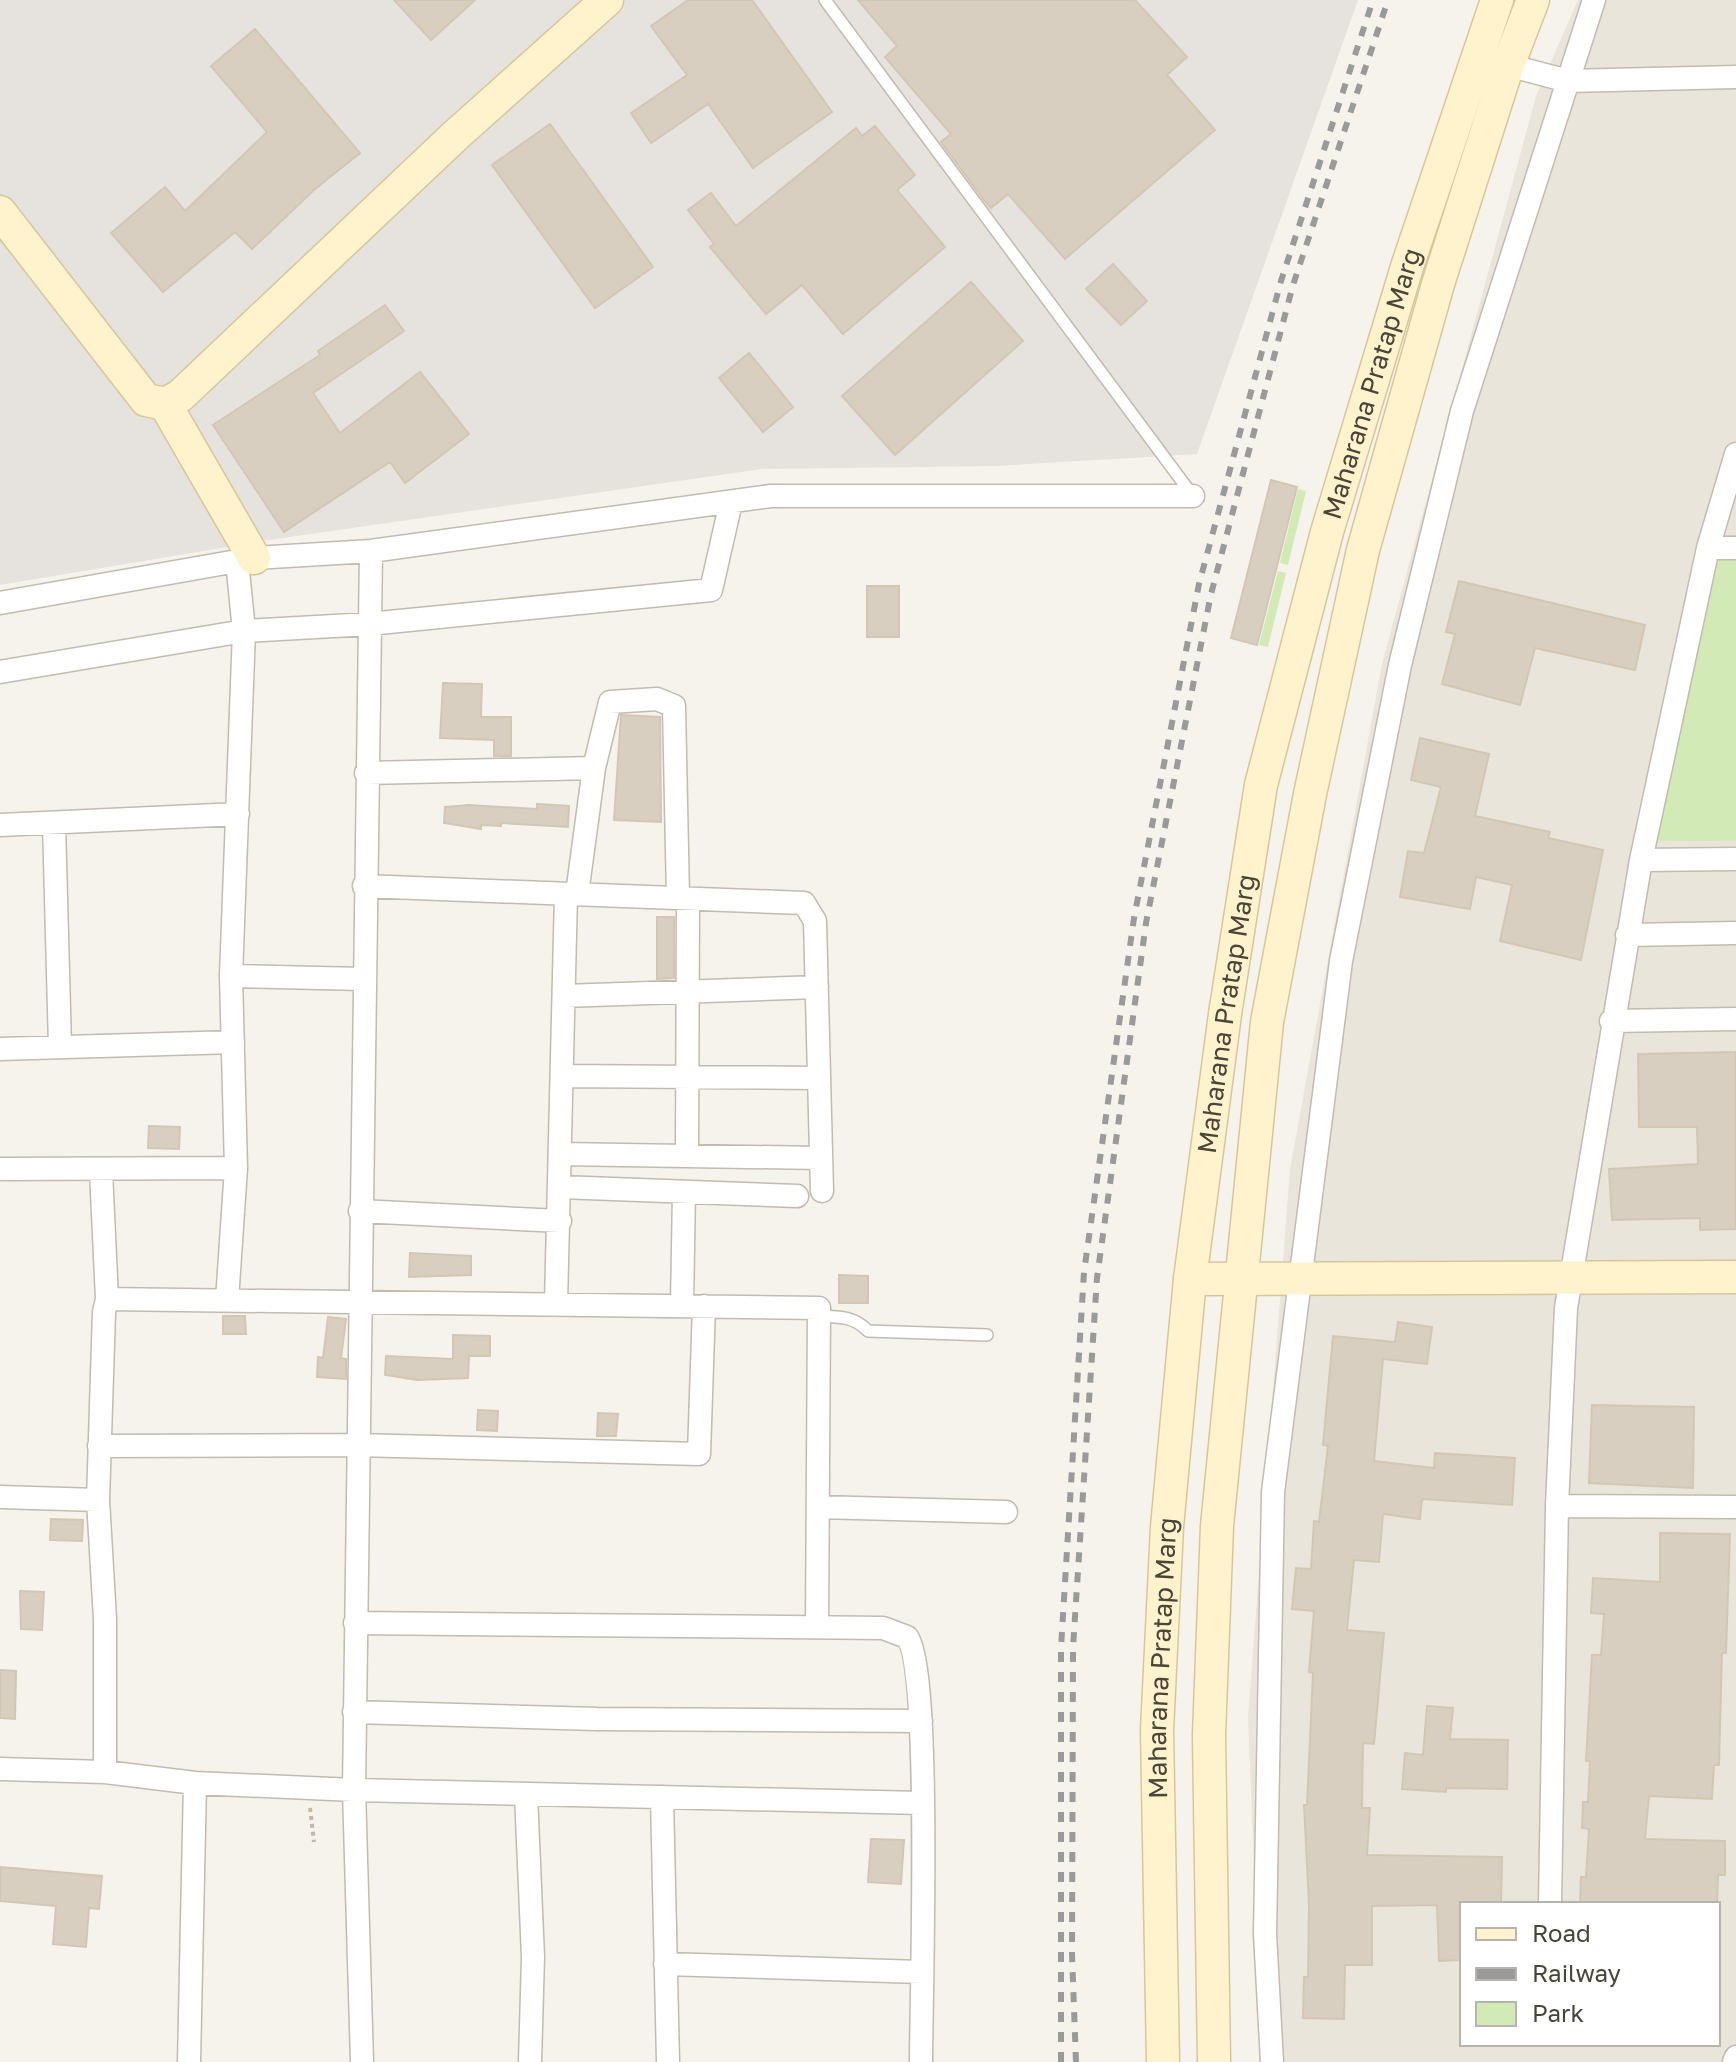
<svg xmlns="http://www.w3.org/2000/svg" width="1736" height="2062" font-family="'Golos Text',sans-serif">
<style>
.residential{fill:#eae5da;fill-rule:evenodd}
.industrial{fill:#e6e2dd}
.green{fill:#d2eab5}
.building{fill:#d8cfc1;stroke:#d3c7b4;stroke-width:2}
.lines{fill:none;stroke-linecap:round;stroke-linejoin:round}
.lane-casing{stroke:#c2bbae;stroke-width:14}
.street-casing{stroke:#c2bbae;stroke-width:25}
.secondary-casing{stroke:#d6c79b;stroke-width:35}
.path{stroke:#c4b79f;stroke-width:4;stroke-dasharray:4 4;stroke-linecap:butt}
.lane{stroke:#fff;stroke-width:11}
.street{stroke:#fff;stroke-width:22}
.secondary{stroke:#fff3cd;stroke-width:32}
.rail{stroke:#9a9a9a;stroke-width:6;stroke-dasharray:10 10;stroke-linecap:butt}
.labels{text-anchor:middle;stroke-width:8;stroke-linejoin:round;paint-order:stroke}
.street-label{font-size:26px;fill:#4b4439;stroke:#fff}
</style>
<rect width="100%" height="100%" fill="#f6f3ec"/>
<path class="residential" d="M 1578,0 L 1736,0 L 1736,2062 L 1262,2062 L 1248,1717 L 1290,1169 L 1382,664 L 1536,96 ZM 1462,1904 L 1718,1904 L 1718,2044 L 1462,2044 Z"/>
<path class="industrial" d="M 0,0 L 1358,0 L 1197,454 L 997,466 L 762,469 L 269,540 L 0,585 Z"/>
<path class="green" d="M 1298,489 L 1306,491 L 1288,565 L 1280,563 Z
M 1720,554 L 1736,554 L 1736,841 L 1655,841 Z
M 1278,571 L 1286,573 L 1268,647 L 1259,645 Z"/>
<path class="building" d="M 394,0 L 475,0 L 431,40 Z
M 688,0 L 752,0 L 832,112 L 753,168 L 708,104 L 651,143 L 631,113 L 687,75 L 651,26 Z
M 858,0 L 1135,0 L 1187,57 L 1167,75 L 1215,130 L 1065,259 L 1008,194 L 991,208 L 984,200 L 941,142 L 951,134 L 885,57 L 897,46 Z
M 255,29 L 360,153 L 315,189 L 252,249 L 235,232 L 163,292 L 111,233 L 165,187 L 185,211 L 267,132 L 211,66 Z
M 550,124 L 653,267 L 595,308 L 492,165 Z
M 875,126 L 915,175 L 897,190 L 945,247 L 843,334 L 802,285 L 766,314 L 710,247 L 714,244 L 688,210 L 711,193 L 736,226 L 856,128 L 862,136 Z
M 1113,264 L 1147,301 L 1121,325 L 1086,289 Z
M 971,282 L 1023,341 L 895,455 L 842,396 Z
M 385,305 L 404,331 L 313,393 L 340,433 L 420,372 L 469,434 L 405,483 L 390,462 L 284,532 L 213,425 L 320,355 L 318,351 Z
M 749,353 L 793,407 L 763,432 L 719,378 Z
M 1271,480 L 1297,487 L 1257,645 L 1231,638 Z
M 1459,581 L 1645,625 L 1635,670 L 1535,648 L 1520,705 L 1442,684 L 1455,634 L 1446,632 Z
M 867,586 L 899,586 L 899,637 L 867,637 Z
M 443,683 L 482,684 L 481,717 L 511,717 L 511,756 L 494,756 L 494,740 L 440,738 Z
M 621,715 L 660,717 L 661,822 L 614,820 Z
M 1420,738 L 1489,754 L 1475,816 L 1550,832 L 1548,838 L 1603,850 L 1581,960 L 1500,941 L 1512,885 L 1476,877 L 1470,909 L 1400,897 L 1408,851 L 1424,853 L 1441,787 L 1411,780 Z
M 537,804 L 569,806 L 568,827 L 501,823 L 501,826 L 481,825 L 481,829 L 444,823 L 445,807 L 469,805 L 537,809 Z
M 657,917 L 674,917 L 674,978 L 657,979 Z
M 1736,1052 L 1736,1229 L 1700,1230 L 1700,1218 L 1612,1220 L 1609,1169 L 1698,1164 L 1697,1127 L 1639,1127 L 1638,1054 Z
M 149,1126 L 180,1127 L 179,1149 L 148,1148 Z
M 410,1253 L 471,1256 L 471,1275 L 409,1277 Z
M 839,1275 L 868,1276 L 868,1303 L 839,1303 Z
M 223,1316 L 245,1316 L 246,1334 L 223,1334 Z
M 328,1317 L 346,1319 L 341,1358 L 346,1359 L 346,1379 L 317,1377 L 318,1357 L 323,1358 Z
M 1398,1322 L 1432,1327 L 1427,1364 L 1383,1359 L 1374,1461 L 1434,1468 L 1435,1453 L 1515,1458 L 1512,1505 L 1422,1499 L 1420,1519 L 1383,1514 L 1379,1562 L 1354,1560 L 1347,1630 L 1384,1633 L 1374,1744 L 1363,1743 L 1362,1808 L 1370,1808 L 1367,1855 L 1502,1857 L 1501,1904 L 1462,1904 L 1462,1960 L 1439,1961 L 1437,1905 L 1372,1906 L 1372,1965 L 1345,1965 L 1344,2019 L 1303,2018 L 1304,1977 L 1308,1977 L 1309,1905 L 1304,1805 L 1307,1805 L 1313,1673 L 1309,1672 L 1314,1611 L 1292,1609 L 1296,1568 L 1311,1569 L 1314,1521 L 1319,1522 L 1328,1446 L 1323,1445 L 1333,1336 L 1395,1342 Z
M 453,1335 L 490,1336 L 490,1356 L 469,1356 L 468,1378 L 417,1380 L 385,1375 L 386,1356 L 453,1359 Z
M 1592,1405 L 1694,1407 L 1693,1488 L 1589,1483 Z
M 478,1410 L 498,1411 L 497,1431 L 477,1430 Z
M 598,1413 L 618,1414 L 616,1436 L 597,1436 Z
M 51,1519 L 83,1520 L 82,1541 L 50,1540 Z
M 1660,1533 L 1730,1534 L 1726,1653 L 1722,1653 L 1719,1765 L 1714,1765 L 1712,1799 L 1649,1796 L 1645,1839 L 1725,1841 L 1725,1875 L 1718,1875 L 1717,1904 L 1580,1904 L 1581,1877 L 1586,1877 L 1589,1829 L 1582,1828 L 1583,1802 L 1588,1802 L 1590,1761 L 1586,1761 L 1592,1655 L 1601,1655 L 1604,1614 L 1591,1613 L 1593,1578 L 1660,1582 Z
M 20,1591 L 44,1592 L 42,1630 L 21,1629 Z
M 0,1670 L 16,1671 L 15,1719 L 0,1718 Z
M 1427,1706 L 1453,1708 L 1450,1739 L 1508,1740 L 1507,1789 L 1446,1788 L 1446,1792 L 1402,1789 L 1405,1753 L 1423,1755 Z
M 871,1839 L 904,1840 L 901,1884 L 868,1882 Z
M 0,1867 L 102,1876 L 99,1909 L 89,1908 L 86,1947 L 53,1944 L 56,1906 L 0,1901 Z"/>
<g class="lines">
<defs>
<path id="lane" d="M 825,0 L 1193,496
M 819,1316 C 839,1317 854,1316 868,1331 L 987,1335"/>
<path id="street" d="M 1496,62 L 1568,81 L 1736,77
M 1708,548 L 1736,548
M 0,603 L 254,558 L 371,551 L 771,496 L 1193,496
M 0,672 L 244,631 L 369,624 L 711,590 L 731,502
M 594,768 L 610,702 L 657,699 L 674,706 L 678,898
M 366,773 L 594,768 L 577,894
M 54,823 L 60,1047
M 0,825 L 238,814
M 1641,860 L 1736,859
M 364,886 L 804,903 L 815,921 L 822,1191
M 1627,935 L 1736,933
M 231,976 L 363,979
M 564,996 L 817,987
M 1611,1021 L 1736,1019
M 0,1049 L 233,1042
M 562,1076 L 818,1078
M 561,1154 L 820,1158
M 687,1156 L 688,899
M 0,1169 L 236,1168
M 101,1171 L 107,1299
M 560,1187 L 797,1196
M 360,1211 L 560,1221
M 227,1300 L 236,1168 L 231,976 L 244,631 L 237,561
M 556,1303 L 566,894
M 682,1305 L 684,1192
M 99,1446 L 357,1445 L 699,1454 L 704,1306
M 0,1497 L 98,1500
M 1557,1506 L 1736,1507
M 818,1507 L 1006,1512
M 355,1623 L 883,1628 L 907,1637 C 932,1668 921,2000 921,2062
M 354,1712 L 597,1719 L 921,1721
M 0,1769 L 105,1772 L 195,1783 L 354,1790 L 921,1803
M 105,1772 L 105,1619 L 98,1500 L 104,1312 L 107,1299 L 819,1308 L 817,1627
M 526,1794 L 533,1957 L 530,2062
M 662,1797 L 668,2062
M 1550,1904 L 1557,1506 L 1566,1308 L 1641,860 L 1708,548 L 1736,454
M 665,1964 L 921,1972
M 189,2062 L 195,1783
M 362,2062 L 354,1790 L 371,551
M 1272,2062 L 1265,1934 L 1273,1492 L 1341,961 L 1400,665 L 1462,411 L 1594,0
M 1734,2062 L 1736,2057"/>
<g id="secondary">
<path d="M 0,212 L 146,400 L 165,404 L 180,396 L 456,135 L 607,0"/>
<path d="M 165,404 L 254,558"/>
<path d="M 1190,1279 L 1736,1277"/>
<path id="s1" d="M 1163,2062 L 1157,1730 L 1167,1527 L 1190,1279 L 1225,1014 L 1261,785 L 1327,532 L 1407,267 L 1497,0"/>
<path d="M 1214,2062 L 1209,1735 L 1217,1526 L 1267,1022 L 1310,794 L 1363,550 L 1438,284 L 1507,68 L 1533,0"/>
</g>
</defs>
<use href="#lane" class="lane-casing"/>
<use href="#street" class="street-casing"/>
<use href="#secondary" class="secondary-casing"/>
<path class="path" d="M 310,1808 L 314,1842"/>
<use href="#lane" class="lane"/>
<use href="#street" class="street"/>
<use href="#secondary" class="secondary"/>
<path class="rail" d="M 1061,2062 L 1061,1648 L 1084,1272 L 1134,918 L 1199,584 L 1281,281 L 1373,0
M 1076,2062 L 1072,1954 L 1073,1648 L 1097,1278 L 1146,923 L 1211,594 L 1293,285 L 1388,0"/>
</g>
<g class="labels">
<g class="street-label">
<text dy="9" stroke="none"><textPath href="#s1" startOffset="1700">Maharana Pratap Marg</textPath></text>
<text dy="9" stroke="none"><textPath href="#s1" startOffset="1052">Maharana Pratap Marg</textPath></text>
<text dy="9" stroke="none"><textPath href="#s1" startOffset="404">Maharana Pratap Marg</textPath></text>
</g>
</g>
<rect x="1460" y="1902" width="260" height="144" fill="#ffffff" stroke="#b7b4b0" stroke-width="2"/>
<rect x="1476" y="1928" width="40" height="12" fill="#fff3cd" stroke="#b7b4b0" stroke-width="2"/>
<text x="1532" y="1942" font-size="24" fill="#4b4439">Road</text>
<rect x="1476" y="1968" width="40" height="12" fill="#9a9a9a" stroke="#b7b4b0" stroke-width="2"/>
<text x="1532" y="1982" font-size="24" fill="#4b4439">Railway</text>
<rect x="1476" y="2002" width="40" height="24" fill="#d2eab5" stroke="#b7b4b0" stroke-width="2"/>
<text x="1532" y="2022" font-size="24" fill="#4b4439">Park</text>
</svg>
